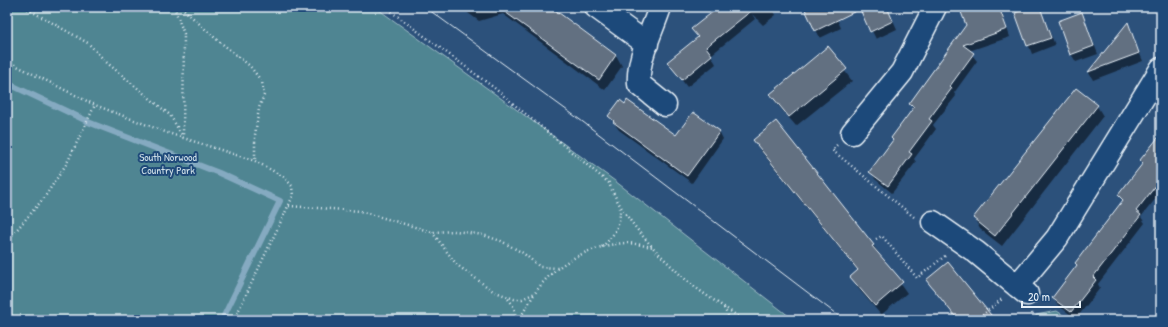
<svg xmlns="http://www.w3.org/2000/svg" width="1168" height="327" font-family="'Patrick Hand',sans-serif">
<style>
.green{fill:#508592;stroke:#9cbbc5}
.shadow{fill:#0007}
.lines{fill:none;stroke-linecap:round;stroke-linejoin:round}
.stream{stroke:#85aac1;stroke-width:6}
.building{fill:#626f81;stroke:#e8f1f8}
.minor-casing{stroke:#e8f1f8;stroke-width:25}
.path{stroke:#e8f1f8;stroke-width:2.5;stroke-dasharray:1 3;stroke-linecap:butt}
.minor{stroke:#1f4a7a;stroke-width:22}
.tram{stroke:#e8f1f8;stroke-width:1}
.labels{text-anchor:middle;stroke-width:4;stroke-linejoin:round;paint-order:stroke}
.park-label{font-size:11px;fill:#d1e1e9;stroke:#1f4a7a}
</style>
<rect width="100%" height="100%" fill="#2c517b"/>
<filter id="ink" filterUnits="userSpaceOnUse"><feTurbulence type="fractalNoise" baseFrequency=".025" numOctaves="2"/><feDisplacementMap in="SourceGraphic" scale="8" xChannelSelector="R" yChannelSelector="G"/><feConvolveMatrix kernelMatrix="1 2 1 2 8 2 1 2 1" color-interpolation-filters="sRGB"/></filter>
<g filter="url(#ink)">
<path class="green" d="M 7,7 L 375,7 L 615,181 L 794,320 L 7,320 Z
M 1057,311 L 1063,315 L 1064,320 L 1036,320 L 1036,315 Z"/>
<path class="shadow" d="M 464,7 L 550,7 L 616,55 L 622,66 L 605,90 L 503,14 L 479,21 L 468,13 Z
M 720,7 L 772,7 L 776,15 L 763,25 L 752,14 L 755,19 L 711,55 L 716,64 L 687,87 L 668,62 L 698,38 L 693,29 Z
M 805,7 L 832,7 L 841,28 L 820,38 Z
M 860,7 L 887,7 L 897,29 L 876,39 Z
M 965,7 L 1000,7 L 1010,37 L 969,51 L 977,61 L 954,93 L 956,96 L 933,125 L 936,129 L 914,159 L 916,162 L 892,193 L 875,179 L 871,172 L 894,141 L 914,110 L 910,104 L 967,25 Z
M 1033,7 L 1039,7 L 1042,13 L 1055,45 L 1032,54 L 1016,13 Z
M 1082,14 L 1098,54 L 1076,62 L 1071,54 Z
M 1127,24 L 1143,61 L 1093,80 L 1089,73 Z
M 828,48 L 852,81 L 796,126 L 777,104 L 771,94 Z
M 1097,106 L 1103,116 L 1002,246 L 980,229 L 974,218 Z
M 609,116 L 677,136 L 719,131 L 723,139 L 692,183 L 619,130 Z
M 1161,135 L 1161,192 L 1141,217 L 1145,223 L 1098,284 L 1100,288 L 1076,319 L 1058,305 L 1053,298 L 1078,266 L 1076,263 L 1123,202 L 1119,195 L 1143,164 L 1141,161 Z
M 754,140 L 873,245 L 907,293 L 881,315 L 857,287 L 851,277 L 858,271 L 760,150 Z
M 927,280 L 994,320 L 957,320 Z"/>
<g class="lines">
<path class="stream" d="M 7,83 L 87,121
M 88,122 L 219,173 L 280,201 L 222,320"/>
</g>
<path class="building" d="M 498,7 L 551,7 L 616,55 L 599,80 Z
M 719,7 L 756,7 L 706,47 L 712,55 L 682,80 L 667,62 L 698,37 L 691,29 Z
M 804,7 L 887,7 L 893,21 L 870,32 L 860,9 L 815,31 Z
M 959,7 L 999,7 L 1007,29 L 963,45 L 974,53 L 950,86 L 952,88 L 929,119 L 932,121 L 909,152 L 912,154 L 888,186 L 869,172 L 893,140 L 891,138 L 914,107 L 909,104 L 966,25 Z
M 1030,7 L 1040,7 L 1051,38 L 1027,46 L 1015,13 Z
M 1082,12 L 1094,46 L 1070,55 L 1058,21 Z
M 1128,22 L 1139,53 L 1088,72 Z
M 828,46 L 847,69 L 789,117 L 770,94 Z
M 1076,88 L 1098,105 L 995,236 L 973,218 Z
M 620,100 L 625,104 L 627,100 L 676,135 L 693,112 L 720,131 L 687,176 L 613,122 L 614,121 L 608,116 Z
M 776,121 L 874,245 L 872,246 L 903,282 L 875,306 L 850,277 L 858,270 L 753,140 Z
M 1161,134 L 1161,179 L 1136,211 L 1141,215 L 1093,277 L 1096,280 L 1071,312 L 1052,298 L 1077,265 L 1075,263 L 1123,200 L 1118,195 L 1143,163 L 1140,160 Z
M 948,262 L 995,320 L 958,320 L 926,280 Z"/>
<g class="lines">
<defs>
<path id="minor" d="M 596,7 L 647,44
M 660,7 C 652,32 637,58 639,84 L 665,105
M 852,133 L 902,72 L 935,7
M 933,222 L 976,252 L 1027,294
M 1017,286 L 1057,238 L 1161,69"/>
</defs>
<use href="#minor" class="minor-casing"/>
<path class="path" d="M 24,7 L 88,43 L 106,62 L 170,115 L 183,137
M 174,7 L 184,34 L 183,137
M 181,7 L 215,38 L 250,66 L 262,82 L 264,95 L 259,108 L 255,135 L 255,161
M 385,7 L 493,87 L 609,183 C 623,219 655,251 683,277 C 700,293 724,306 743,320
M 7,61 L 95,105 L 168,133 L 255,161 L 284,177 L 292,186 L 293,196 L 234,320
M 837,145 L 832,150 L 914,217
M 289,206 L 360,211 L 432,232 L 456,231 L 483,235 L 501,241 L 523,253 L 540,267 L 558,268
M 432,232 L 457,265 L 493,291 L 514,299 L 522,299 L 535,293
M 876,239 L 882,236 L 917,278 L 945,256
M 7,241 L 44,198 L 67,163 L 95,105
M 602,247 C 614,236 621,224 620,208
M 508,299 C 514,305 516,312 515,320
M 724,308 L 730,320
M 1032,313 L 1034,320
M 979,318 L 1002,299
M 519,320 C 527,306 536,289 548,277 C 566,258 599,244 626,243 C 634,243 644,246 653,247"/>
<use href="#minor" class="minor"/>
<path class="tram" d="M 425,7 L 583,122 L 844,320"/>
</g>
</g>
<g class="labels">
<g class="park-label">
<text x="168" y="161">South Norwood<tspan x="168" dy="13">Country Park</tspan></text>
</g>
</g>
<rect width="1168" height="327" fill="none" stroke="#1f4a7a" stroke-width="24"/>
<rect x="12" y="12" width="1144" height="303" fill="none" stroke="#e8f1f8" stroke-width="1.5" filter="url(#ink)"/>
<path d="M1022 301v6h58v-6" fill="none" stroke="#e8f1f8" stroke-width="2"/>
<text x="1028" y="301" font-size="12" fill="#e8f1f8" stroke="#1f4a7a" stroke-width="3" paint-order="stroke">20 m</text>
</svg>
